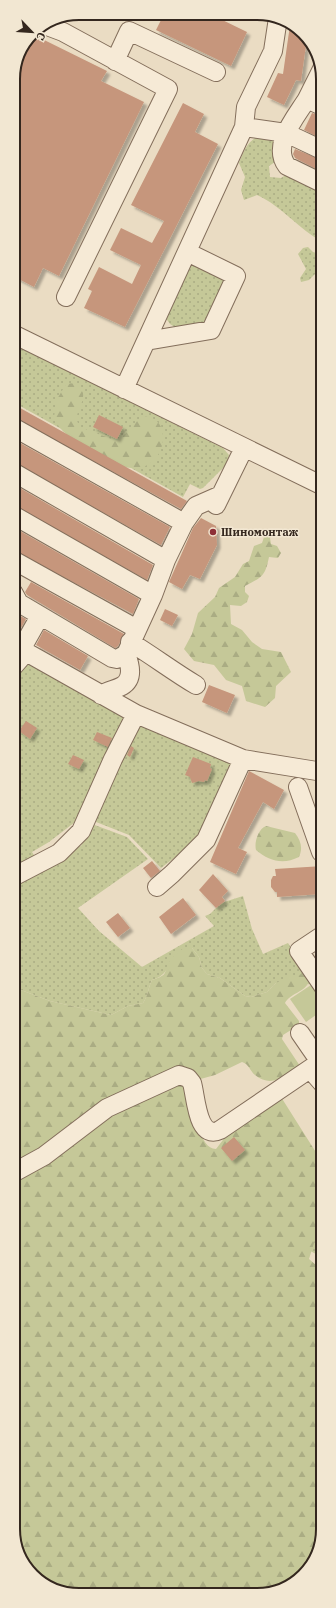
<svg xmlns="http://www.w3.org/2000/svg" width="336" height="1608" font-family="'IBM Plex Serif',serif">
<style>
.grass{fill:url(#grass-dots)}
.forest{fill:url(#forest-firs)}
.park{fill:#c5c898}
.building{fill:#c6967c;filter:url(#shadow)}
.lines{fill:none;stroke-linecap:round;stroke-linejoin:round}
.minor-casing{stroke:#836e5b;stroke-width:20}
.minor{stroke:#f6ead6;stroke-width:18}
.poi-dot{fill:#8e3037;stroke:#f2e7d2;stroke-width:1.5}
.labels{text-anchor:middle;stroke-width:3;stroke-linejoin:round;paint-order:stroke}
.poi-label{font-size:11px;font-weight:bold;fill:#34271e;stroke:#f2e7d2;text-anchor:start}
.rim{fill:none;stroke:#34271e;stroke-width:2}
</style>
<defs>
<pattern id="grass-dots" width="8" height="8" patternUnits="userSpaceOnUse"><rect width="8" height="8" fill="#c5c898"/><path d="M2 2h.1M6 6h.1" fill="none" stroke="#aaac83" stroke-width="1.8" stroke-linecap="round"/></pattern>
<pattern id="forest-firs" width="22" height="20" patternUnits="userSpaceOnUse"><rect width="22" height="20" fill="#c5c898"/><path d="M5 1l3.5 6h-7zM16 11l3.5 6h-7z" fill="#aaac83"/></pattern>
<filter id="shadow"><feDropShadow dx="3.5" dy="3.5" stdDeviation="1" flood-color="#0004"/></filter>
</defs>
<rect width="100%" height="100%" fill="#eadcc3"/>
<path class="grass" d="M 257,137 L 270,138 L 274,142 L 275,162 L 269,166 L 270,177 L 281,178 L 291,172 L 312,182 L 322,199 L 323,242 C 298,229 282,206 257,195 L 244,200 L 241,190 L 245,177 L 239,163 C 243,153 247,142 257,137 Z
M 308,247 L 313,252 L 323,255 L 323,266 L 309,280 L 301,282 L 300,278 L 306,269 L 298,254 L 303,248 Z
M 192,264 L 224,278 L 224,283 L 205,323 L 176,328 L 170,324 L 165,317 L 188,266 Z
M 13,344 L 223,448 L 229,455 L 227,464 L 203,488 L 200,489 L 190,484 L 183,497 L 13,402 Z
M 13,650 L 129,715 L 235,761 L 199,839 L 161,868 L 129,835 L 91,820 L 79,819 L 49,842 L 32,852 L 41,866 L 73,847 L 81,846 L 92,824 L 127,837 L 148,859 L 78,908 L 99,931 L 142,967 L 214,926 L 205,916 L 210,914 L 221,903 L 243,896 L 252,929 L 263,954 L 288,943 L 313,981 L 307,986 L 309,984 L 276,983 L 267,992 L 251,997 L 245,996 L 220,978 L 207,974 L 202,968 L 199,957 L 192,948 L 171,960 C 166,972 164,976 152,980 C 148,988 148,996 143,1003 L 128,1006 L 111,1015 L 50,1001 L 13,987 Z
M 323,1227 L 323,1258 L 305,1248 Z"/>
<path class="forest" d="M 75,383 C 91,393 79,405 76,419 L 80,427 L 114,440 C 127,437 131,425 141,417 C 175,413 168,471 132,468 C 118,468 105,457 93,451 C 78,443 61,434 54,418 L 56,401 L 66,384 Z
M 266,531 L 276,531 L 270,538 L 271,544 L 277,546 L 281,553 L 278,558 L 269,557 C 265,577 262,577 245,586 L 245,592 L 249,596 L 247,602 L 241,606 L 230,605 L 231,624 L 242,630 L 252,642 L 262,649 L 281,652 L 291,672 L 276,686 L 275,698 L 265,707 L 246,701 L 242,686 L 226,680 L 214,665 L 194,661 L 184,649 L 192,634 L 198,613 L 215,597 L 219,588 L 235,577 L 243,564 L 249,561 L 254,546 L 262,543 Z
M 266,826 L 295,833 C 301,841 303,848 299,857 C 283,865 269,861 256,850 C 254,843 258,829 266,826 Z
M 185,947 L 192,948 L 199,957 L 202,968 L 207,974 L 220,978 L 245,996 L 251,997 L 267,992 L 276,983 L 288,977 L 302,974 L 305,976 L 309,981 C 306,992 290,993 285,1003 L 299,1021 L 299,1025 L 283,1035 L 282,1039 L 300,1066 C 286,1075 272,1089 255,1075 C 250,1071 249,1064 242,1062 L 215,1075 L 197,1080 C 197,1095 194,1148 216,1149 L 226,1136 L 281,1097 L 317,1154 L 323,1161 L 323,1214 L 309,1259 L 323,1271 L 323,1533 L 304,1575 L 265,1594 L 66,1594 L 30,1573 L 14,1537 L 13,987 L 50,1001 L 111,1015 L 128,1006 L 143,1003 C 148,996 148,988 152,980 C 170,974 162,974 170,960 C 174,955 180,951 185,947 Z"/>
<path class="park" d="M 314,983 L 323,996 L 323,1010 L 306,1022 L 290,999 Z"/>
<path class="building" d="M 164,14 L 210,14 L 247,32 L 231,66 L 156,30 Z
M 290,25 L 307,38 L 301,81 L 296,80 L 284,105 L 267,97 L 278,73 L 283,74 Z
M 32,34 L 107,71 L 101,81 L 144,102 L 59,276 L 43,268 L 34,287 L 13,276 L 13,75 Z
M 183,103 L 204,114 L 195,132 L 218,144 L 125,327 L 84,308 L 92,291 L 88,289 L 99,267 L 132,284 L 141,265 L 110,250 L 121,228 L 152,243 L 164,221 L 131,205 Z
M 312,113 L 322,116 L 322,139 L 304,130 Z
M 295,149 L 322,160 L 322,172 L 295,158 L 293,154 Z
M 13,404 L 29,413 L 187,501 L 181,509 L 13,417 Z
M 99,415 L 123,427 L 117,439 L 93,427 Z
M 13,439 L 170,527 L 161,545 L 13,462 Z
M 13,484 L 153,565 L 147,580 L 13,505 Z
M 201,518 L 216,526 L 217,545 L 200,579 L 190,575 L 182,589 L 169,582 L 193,528 Z
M 13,527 L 139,599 L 133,614 L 13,550 Z
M 31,582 L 124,634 L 118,646 L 115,648 L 27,595 L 25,592 Z
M 165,609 L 178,615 L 172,626 L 160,620 Z
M 13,612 L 26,619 L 18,633 L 13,630 Z
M 44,630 L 88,656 L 80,670 L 36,645 Z
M 209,685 L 235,695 L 227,713 L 202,702 Z
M 26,721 L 37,728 L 30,739 L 19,731 Z
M 97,732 L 112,738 L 108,747 L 93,740 Z
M 131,746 L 134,748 L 130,757 L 127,755 Z
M 73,755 L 84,760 L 79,769 L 68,764 Z
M 193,757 L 211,764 L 210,768 L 212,769 L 207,781 L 205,780 L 204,782 L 199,781 L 192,783 L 190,777 L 185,775 Z
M 249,771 L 284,790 L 274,809 L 263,802 L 238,848 L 247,852 L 236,874 L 210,862 Z
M 152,861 L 160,871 L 151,878 L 143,868 Z
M 323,866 L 322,894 L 277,897 L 277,892 L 275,892 L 271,887 L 271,880 L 273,876 L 276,876 L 275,869 Z
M 213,874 L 228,891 L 222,897 L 225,901 L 216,908 L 199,890 Z
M 183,898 L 196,915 L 171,934 L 159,917 Z
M 118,913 L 130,928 L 118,937 L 106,922 Z
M 234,1137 L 245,1150 L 232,1161 L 221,1148 Z"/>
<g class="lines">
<defs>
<path id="minor" d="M 47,26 L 63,32 L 168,89 L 66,297
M 115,61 L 129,31 L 216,72
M 307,99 L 322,69
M 322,106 L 307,99 C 296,117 271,145 287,166 L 322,183
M 244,127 L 286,133 L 322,150
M 13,334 L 323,486
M 146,341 L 211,330 L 236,276 L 187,252
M 124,389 L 244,127 L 246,107 L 273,51 L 278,18
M 13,427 L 184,523
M 13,472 L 166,560
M 216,505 L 244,448
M 13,515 L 153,595
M 13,560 L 137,629
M 13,592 L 19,603 L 112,658 L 117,659 L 126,654 L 153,595 L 166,560 L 184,523 L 196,506 L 221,495
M 130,642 C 153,656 174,672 196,685
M 22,648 L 40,616
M 13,667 L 26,652 L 136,714 L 243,759 L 323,772
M 101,695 C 108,690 115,690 122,686 C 134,679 130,664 126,654
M 298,787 L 321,852 L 323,852
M 13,877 L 59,853 L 81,831 L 113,759 L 136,714
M 157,887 L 172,874 L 206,840 L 243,759
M 323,935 L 299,951 L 323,986
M 300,1033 L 320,1062
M 310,1069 L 323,1084
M 13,1173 L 44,1156 L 107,1108 L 179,1075 L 188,1078 L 192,1083 C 196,1096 197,1141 220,1130 L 323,1060"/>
</defs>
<use href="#minor" class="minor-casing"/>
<use href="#minor" class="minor"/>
</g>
<circle class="poi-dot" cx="213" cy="532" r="4"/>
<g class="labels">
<g class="poi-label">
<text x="221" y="536">Шиномонтаж</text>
</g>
</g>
<path d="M0 0H336V1608H0ZM79 20H257A59 59 0 0 1 316 79V1529A59 59 0 0 1 257 1588H79A59 59 0 0 1 20 1529V79A59 59 0 0 1 79 20Z" fill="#f2e7d2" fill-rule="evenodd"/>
<path class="rim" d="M79 20H257A59 59 0 0 1 316 79V1529A59 59 0 0 1 257 1588H79A59 59 0 0 1 20 1529V79A59 59 0 0 1 79 20Z"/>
<g transform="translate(32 32) rotate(115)" stroke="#f2e7d2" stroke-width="3" paint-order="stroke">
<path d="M0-3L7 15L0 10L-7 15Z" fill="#34271e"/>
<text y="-6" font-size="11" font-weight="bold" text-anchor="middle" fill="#34271e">С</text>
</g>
</svg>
